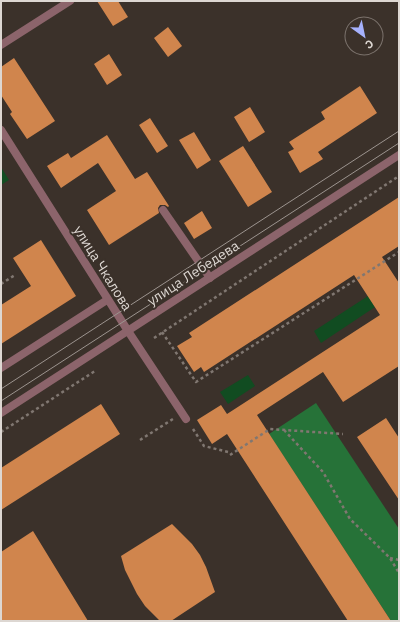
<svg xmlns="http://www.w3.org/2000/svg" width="400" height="622" font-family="'IBM Plex Sans',sans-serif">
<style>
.green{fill:#114c21}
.forest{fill:#267238}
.building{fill:#d0854d}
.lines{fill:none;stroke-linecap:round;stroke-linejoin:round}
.path{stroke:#807771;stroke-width:2.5;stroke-dasharray:3 3;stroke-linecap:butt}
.service{stroke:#8c646b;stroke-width:8}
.minor{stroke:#8c646b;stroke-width:8}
.tram{stroke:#9c948f;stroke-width:1}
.labels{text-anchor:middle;stroke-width:4;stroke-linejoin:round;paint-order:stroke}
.street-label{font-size:14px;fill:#ddd7d2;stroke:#3b312a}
</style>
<rect width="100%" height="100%" fill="#3b312a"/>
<path class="green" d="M 1,167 L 9,180 L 1,185 Z
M 368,296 L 375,307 L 321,343 L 314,331 Z
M 248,375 L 255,386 L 228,404 L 220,392 Z"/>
<path class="forest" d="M 316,403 L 399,529 L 399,621 L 391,621 L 269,434 Z"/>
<path class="building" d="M 97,1 L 118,1 L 128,17 L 113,26 Z
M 168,27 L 182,46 L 168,57 L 154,38 Z
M 109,54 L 122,75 L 107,85 L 94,64 Z
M 14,58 L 55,121 L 27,139 L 10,114 L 12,112 L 1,95 L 1,67 Z
M 360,86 L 377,113 L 318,152 L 323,159 L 300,173 L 288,152 L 294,149 L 289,142 L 325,119 L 321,112 Z
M 250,107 L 265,132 L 249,142 L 234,117 Z
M 150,118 L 168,146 L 157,153 L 139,125 Z
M 194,132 L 211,160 L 197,169 L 179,140 Z
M 107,135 L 135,179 L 147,172 L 169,206 L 168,207 L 165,205 L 160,205 L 158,208 L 159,213 L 109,245 L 87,210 L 116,191 L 98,163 L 61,188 L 47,166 L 68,153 L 71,158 Z
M 243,146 L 272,192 L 248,207 L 219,161 Z
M 399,197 L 399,246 L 382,257 L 399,283 L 399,366 L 343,402 L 323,372 L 257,415 L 391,621 L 348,621 L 227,434 L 212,444 L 197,420 L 221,405 L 227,414 L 380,315 L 354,275 L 204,372 L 201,367 L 194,372 L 177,346 L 192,337 L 189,333 Z
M 202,211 L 212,228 L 194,239 L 184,223 Z
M 41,240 L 76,296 L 1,344 L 1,305 L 31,286 L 13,258 Z
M 101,404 L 120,434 L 1,510 L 1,468 Z
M 386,418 L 399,438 L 399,500 L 357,437 Z
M 172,524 L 192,544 L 200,555 L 206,567 L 215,592 L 171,621 L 160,621 L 145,606 L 137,594 L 125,570 L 121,556 Z
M 33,531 L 88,621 L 1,621 L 1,552 Z"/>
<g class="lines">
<path class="path" d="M 1,284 L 15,275
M 162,332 L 196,382 L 399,252
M 154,338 L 399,176
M 193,429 L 204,446 L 228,452
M 284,430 L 323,472 L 350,519 L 390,558 L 399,573
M 1,432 L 95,371
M 140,440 L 173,419
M 230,455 L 270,429 L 343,434
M 390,558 L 399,560"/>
<path class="service" d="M 163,210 L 210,278
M 128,331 L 186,419
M 1,368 L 107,300"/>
<path class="minor" d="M 1,45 L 70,1
M 1,130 L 128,331
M 1,413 L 399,155"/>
<path class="tram" d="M 1,389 L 399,131
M 1,401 L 399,143"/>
</g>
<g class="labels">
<g class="street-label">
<text transform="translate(103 268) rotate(58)" y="5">улица Чкалова</text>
<text transform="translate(193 273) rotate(-33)" y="5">улица Лебедева</text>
</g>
</g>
<rect width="400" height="622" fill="none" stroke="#ddd7d2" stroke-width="4"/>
<g transform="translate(364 36) rotate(147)"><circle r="19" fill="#3b312a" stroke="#7c736d"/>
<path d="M0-3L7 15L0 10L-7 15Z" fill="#a6b1fc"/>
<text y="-6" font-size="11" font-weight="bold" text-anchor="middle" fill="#ddd7d2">С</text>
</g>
</svg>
